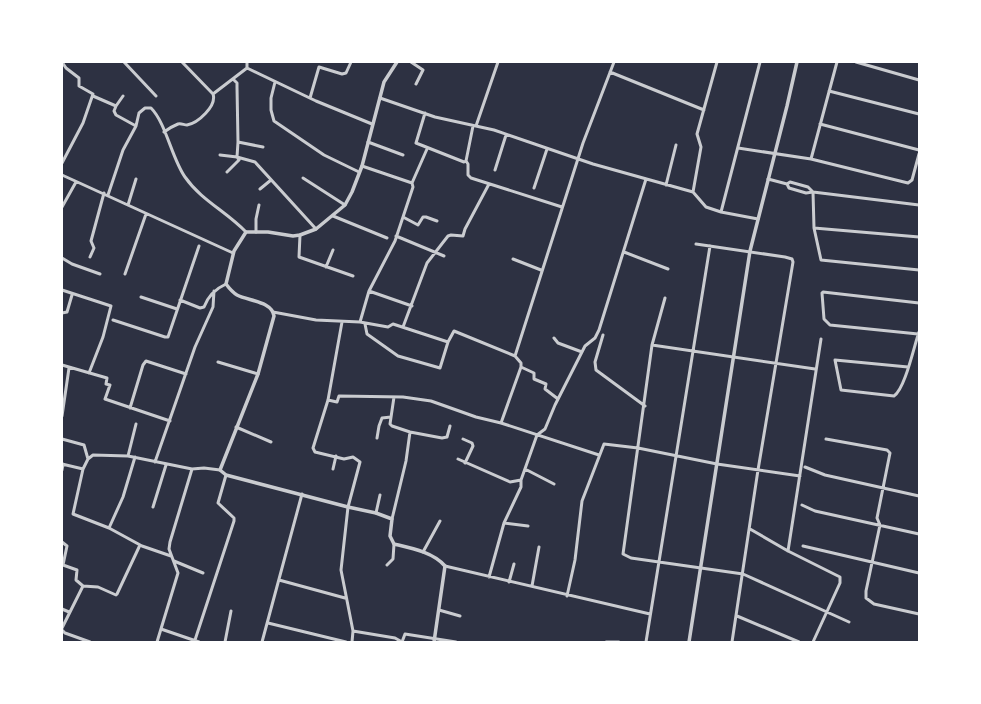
<svg xmlns="http://www.w3.org/2000/svg" width="981" height="704" font-family="'Archivo Narrow',sans-serif">
<style>
.lines{fill:none;stroke-linecap:round;stroke-linejoin:round}
.minor{stroke:#caccd0;stroke-width:3}
.tertiary{stroke:#caccd0;stroke-width:3.5}
</style>
<rect width="100%" height="100%" fill="#2d3142"/>
<g class="lines">
<path class="minor" d="M 124,62 L 156,96
M 247,62 L 247,68
M 411,62 L 423,70 L 416,84
M 856,62 L 919,80
M 247,68 L 316,101 L 372,124
M 610,72 L 704,110
M 233,79 L 237,83 L 237,87 L 238,142 L 263,147
M 275,82 L 271,98 L 271,110 L 274,121 L 324,155 L 359,172
M 829,91 L 919,114
M 213,94 L 247,68
M 93,96 L 116,106 L 114,111 L 116,115 L 136,126
M 310,98 L 319,67 L 342,74 L 346,73 L 351,62
M 380,98 L 435,117 L 494,130 L 593,164 L 693,192 L 706,207 L 721,212 L 758,219
M 116,106 L 123,96
M 425,113 L 416,143 L 464,162 L 466,161
M 820,124 L 919,150
M 476,126 L 498,62
M 164,132 C 168,129 173,126 178,124 C 181,123 184,125 187,125 C 198,123 217,106 213,94 L 182,62
M 368,142 L 403,155
M 738,148 L 811,159 L 908,183 L 912,180 L 919,154
M 220,155 L 237,157 L 238,142
M 811,159 L 837,62
M 466,161 L 468,164 L 468,175 L 471,178 L 562,207
M 466,161 L 473,126
M 62,163 L 83,123 L 93,94 L 79,86 L 79,78 L 66,68 L 62,62
M 495,170 L 506,135
M 227,172 L 239,160 L 237,157 L 255,162 L 316,229
M 62,175 L 233,253
M 303,178 L 345,205
M 768,179 L 787,184 L 790,182 L 808,187 L 813,192 L 814,228 L 821,260 L 919,270
M 412,183 L 427,149
M 787,184 L 789,188 L 806,193 L 813,192 L 919,205
M 666,185 L 676,145
M 534,188 L 547,149
M 260,189 L 271,180
M 693,192 L 701,147 L 697,134 L 717,62
M 108,195 L 123,150 L 136,126 L 139,113 L 145,108 L 151,108 C 166,123 172,159 185,177 C 201,200 227,212 246,232
M 128,205 L 136,179
M 62,207 L 76,182
M 721,212 L 760,62
M 333,216 L 387,238
M 403,217 L 418,225 L 423,217 L 426,217 L 437,221
M 814,228 L 919,237
M 256,232 L 256,219 L 259,205
M 300,235 L 299,257 L 353,276
M 396,236 L 444,256
M 696,244 L 785,257 L 792,259 L 793,262 L 758,470 L 732,642
M 624,252 L 668,269
M 90,257 L 94,248 L 91,241 L 104,193
M 62,258 L 72,264 L 100,274
M 513,259 L 541,270
M 326,267 L 333,250
M 125,274 L 146,214
M 62,290 L 111,306 L 103,337 L 89,373
M 369,291 L 412,306
M 141,297 L 177,309
M 665,298 L 652,345 L 623,554 L 631,558 L 743,574 L 849,622
M 180,300 L 200,308 L 204,307 C 208,296 215,289 226,284
M 273,312 L 316,320 L 360,322 L 388,327 L 393,324 L 448,342
M 62,313 L 67,312 L 72,295
M 113,320 L 165,337 L 168,337 L 199,246
M 342,322 L 328,400 L 313,448 L 315,452 L 344,459 L 353,457 L 360,462 L 348,507 L 341,570 L 353,631 L 352,642
M 360,322 L 369,291 L 395,241 L 413,187 L 412,183 L 362,166
M 365,324 L 367,334 L 398,356 L 440,368 L 448,342 L 454,331 L 515,356 L 521,363 L 521,367 L 501,423
M 403,327 L 427,263 L 448,236 L 451,235 L 463,236 L 465,229 L 489,184
M 918,334 L 830,325 L 824,319 L 822,293 L 823,292 L 919,303
M 603,335 L 595,362 L 596,370 L 645,406
M 554,338 L 558,343 L 582,352
M 652,345 L 815,369
M 515,356 L 583,143 L 614,62
M 218,362 L 258,374
M 62,365 L 107,378 L 106,384 L 110,385 L 105,399 L 170,421
M 521,367 L 534,373 L 534,379 L 546,384 L 545,389 L 558,399
M 908,367 L 835,360 L 841,390 L 894,396 C 905,389 914,346 919,332
M 394,397 L 390,424 L 392,426 L 410,432 L 442,438 L 447,437 L 450,426
M 328,400 L 337,402 L 339,396 L 403,397 L 431,401 L 476,417 L 501,423 L 599,455
M 130,408 L 143,365 L 146,361 L 186,374
M 62,416 L 69,368
M 236,427 L 271,442
M 377,438 L 379,426 L 382,418 L 391,417
M 62,439 L 84,445 L 88,459
M 463,439 L 472,443 L 473,446 L 465,463
M 826,439 L 887,450 L 890,453 L 877,518 L 880,525 L 866,591 L 866,598 L 874,604 L 919,614
M 128,456 L 136,424
M 458,459 L 510,482 L 521,480
M 155,462 L 195,347 L 213,307 L 214,291
M 62,464 L 83,469
M 805,467 L 825,475 L 919,496
M 333,469 L 336,456
M 525,469 L 554,484
M 62,470 L 63,464
M 802,505 L 815,511 L 919,534
M 153,507 L 166,465
M 376,513 L 380,495
M 392,519 L 406,461 L 410,432
M 504,523 L 528,526
M 109,528 L 123,497 L 135,457
M 750,529 L 788,551 L 840,577 L 840,583 L 813,642
M 62,542 L 67,546 L 63,565 L 77,570 L 76,580 L 83,586
M 803,546 L 919,573
M 788,551 L 821,339
M 423,552 L 440,521
M 171,556 L 142,546 L 109,528 L 73,514 L 83,469 L 88,459 L 93,455 L 128,456 L 192,469 L 204,468 L 220,470
M 174,561 L 203,573
M 387,565 L 393,559 L 394,544
M 445,566 L 650,614
M 489,577 L 504,523 L 521,487 L 521,480 L 537,435 L 545,429 L 555,405 L 585,346 L 595,338 L 599,330 L 646,179
M 279,580 L 345,598
M 509,582 L 514,564
M 83,586 L 98,587 L 116,595 L 117,594 L 140,545
M 532,586 L 539,547
M 567,596 L 575,560 L 582,501 L 604,444 L 638,448 L 717,464 L 800,476
M 62,609 L 69,612
M 439,610 L 460,616
M 737,616 L 799,642
M 268,623 L 346,642
M 62,628 L 83,586
M 161,629 L 199,642
M 62,630 L 65,633 L 90,642
M 353,631 L 395,638 L 402,642
M 195,640 L 234,521 L 234,518 L 218,503 L 226,475
M 157,642 L 178,573 L 169,549 L 170,542 L 192,469
M 225,642 L 231,611
M 262,642 L 302,494
M 402,642 L 405,634 L 456,642
M 606,642 L 619,642
M 646,642 L 710,246"/>
<path class="tertiary" d="M 397,62 L 384,82 L 362,166 L 352,192 L 345,205 L 316,229 L 300,235 L 293,236 L 268,232 L 246,232 L 234,251 L 226,284 C 229,288 232,292 237,295 C 248,301 272,301 274,316 L 258,374 L 220,470 L 226,475 L 348,507 L 376,513 L 392,519 L 390,536 L 394,544 C 411,548 433,552 445,566 L 434,642
M 689,642 L 750,251 L 787,106 L 797,62"/>
</g>
<rect width="981" height="704" fill="none" stroke="#ffffff" stroke-width="126"/>
</svg>
